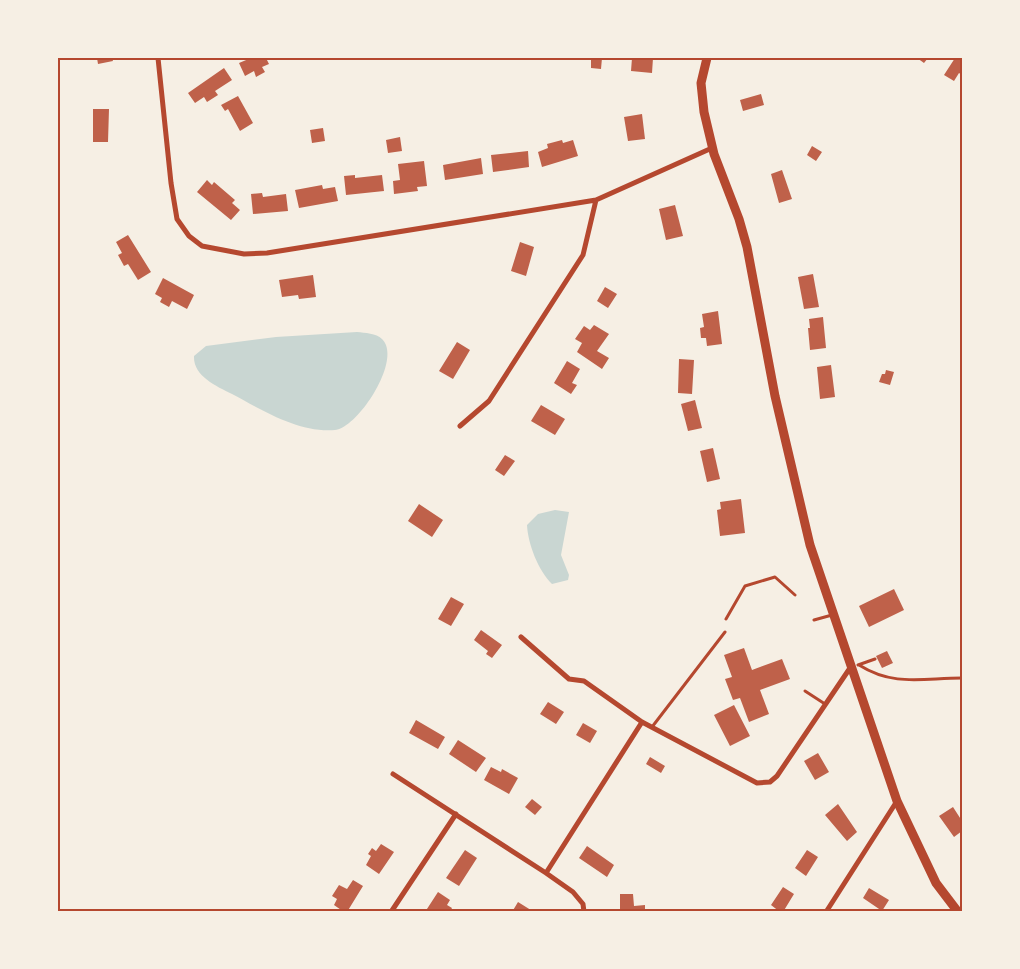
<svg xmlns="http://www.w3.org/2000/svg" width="1020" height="969" font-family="'Noto Sans',sans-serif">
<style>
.water{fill:#c9d6d2}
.building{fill:#bf614a}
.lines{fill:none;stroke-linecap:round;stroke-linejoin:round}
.service{stroke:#b5482f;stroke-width:3}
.minor{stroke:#b5482f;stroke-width:5}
.tertiary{stroke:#b5482f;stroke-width:9}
.neatline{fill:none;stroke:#b5482f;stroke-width:2}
</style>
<rect width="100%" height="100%" fill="#f6efe4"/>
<path class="water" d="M 357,332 C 365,333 376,333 382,339 C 403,359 358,428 335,430 C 299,433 262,410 232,394 C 216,386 193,376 194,356 L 206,346 L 276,337 Z
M 555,510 L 569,512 L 561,555 L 569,575 L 568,580 L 552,584 C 538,570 528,544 527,525 L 538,514 Z"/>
<path class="building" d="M 97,58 L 112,58 L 113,61 L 98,64 Z
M 251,58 L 266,58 L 269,64 L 262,67 L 265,72 L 256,77 L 254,71 L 245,76 L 239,63 Z
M 591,58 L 602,58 L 601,69 L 591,68 Z
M 632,58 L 653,58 L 652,73 L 631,71 Z
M 917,58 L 928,58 L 924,63 Z
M 955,58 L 962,58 L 962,75 L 959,73 L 954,81 L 944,75 Z
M 224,68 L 232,80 L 215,91 L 218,95 L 207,102 L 204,97 L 195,103 L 188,93 Z
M 761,94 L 764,105 L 743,111 L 740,100 Z
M 238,96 L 253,123 L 240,131 L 228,109 L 225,111 L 221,105 Z
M 93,109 L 109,109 L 108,142 L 93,142 Z
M 642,114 L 645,139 L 628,141 L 624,117 Z
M 323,128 L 325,141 L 312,143 L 310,130 Z
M 400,137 L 402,151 L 388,153 L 386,140 Z
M 562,140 L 563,143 L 573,140 L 578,156 L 542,167 L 538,152 L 548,148 L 547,144 Z
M 812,146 L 822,152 L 816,161 L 807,155 Z
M 528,151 L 529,167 L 493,172 L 491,155 Z
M 481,158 L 483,174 L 445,180 L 443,165 Z
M 424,161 L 427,186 L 417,187 L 418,191 L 394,194 L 393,181 L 400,180 L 398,164 Z
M 782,170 L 792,199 L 779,203 L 771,174 Z
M 355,175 L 355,178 L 382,175 L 384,191 L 346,195 L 344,176 Z
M 207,180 L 212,185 L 214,182 L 235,200 L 232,203 L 240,210 L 231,220 L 197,192 Z
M 322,185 L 323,189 L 335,187 L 338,201 L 299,208 L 295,190 Z
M 262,193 L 263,197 L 286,194 L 288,211 L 253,214 L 251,194 Z
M 675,205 L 683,236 L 666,240 L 659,209 Z
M 128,235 L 151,272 L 138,280 L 128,264 L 124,266 L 118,255 L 122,253 L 116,242 Z
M 520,242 L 534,247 L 526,276 L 511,271 Z
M 813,274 L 819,307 L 804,309 L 798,277 Z
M 313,275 L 316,297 L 299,299 L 298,295 L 282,297 L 279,280 Z
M 163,278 L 194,295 L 187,309 L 172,301 L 169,307 L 160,302 L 162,298 L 155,294 Z
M 605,287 L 617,294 L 608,308 L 597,301 Z
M 718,311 L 722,344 L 707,346 L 706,338 L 701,338 L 700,328 L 704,327 L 702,314 Z
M 823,317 L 826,348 L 810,350 L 808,328 L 810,328 L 809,319 Z
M 594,325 L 609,334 L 597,351 L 609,358 L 602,369 L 577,352 L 582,343 L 575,339 L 584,326 L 590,330 Z
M 457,342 L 470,350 L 453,379 L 439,371 Z
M 679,359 L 694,360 L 692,394 L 678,393 Z
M 567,361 L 580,369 L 572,383 L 577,385 L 571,394 L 554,383 Z
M 831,365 L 835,397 L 820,399 L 817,367 Z
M 886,370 L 894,372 L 890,385 L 879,382 L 882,374 L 885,374 Z
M 695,400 L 702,428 L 688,431 L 681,404 Z
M 541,405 L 565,419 L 555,435 L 531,421 Z
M 713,448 L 720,479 L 707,482 L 700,451 Z
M 505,455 L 515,461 L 504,476 L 495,470 Z
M 741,499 L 745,533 L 720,536 L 717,510 L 721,509 L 720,502 Z
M 419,504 L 443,520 L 432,537 L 408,521 Z
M 894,589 L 904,610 L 869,627 L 859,606 Z
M 451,597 L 464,604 L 451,626 L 438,619 Z
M 481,630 L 502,645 L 492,658 L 486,654 L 488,651 L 474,640 Z
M 744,648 L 752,670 L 782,659 L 790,679 L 760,690 L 769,714 L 749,722 L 740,698 L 733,700 L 725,679 L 732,677 L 724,655 Z
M 887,651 L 893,663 L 882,668 L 876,656 Z
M 548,702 L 564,712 L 556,724 L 540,714 Z
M 734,705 L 750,736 L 730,746 L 714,715 Z
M 416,720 L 445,737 L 438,749 L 409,733 Z
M 583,723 L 597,731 L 590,743 L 576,735 Z
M 458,740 L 486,758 L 476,772 L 449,754 Z
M 818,753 L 829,772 L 815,780 L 804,761 Z
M 650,757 L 665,766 L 661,773 L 646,764 Z
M 491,767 L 501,772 L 502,769 L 518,778 L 509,794 L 484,780 Z
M 532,799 L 542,807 L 535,815 L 525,807 Z
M 838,804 L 857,832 L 847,841 L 825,815 Z
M 953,807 L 962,821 L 962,831 L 954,837 L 939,816 Z
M 381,844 L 394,852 L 379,874 L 366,865 L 371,856 L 368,854 L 372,848 L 376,851 Z
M 587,846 L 614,865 L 607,877 L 579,858 Z
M 465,850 L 477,858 L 459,886 L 446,878 Z
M 807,850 L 818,857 L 806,876 L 795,868 Z
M 353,880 L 363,886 L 347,912 L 344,912 L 334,905 L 337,899 L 332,896 L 339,885 L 347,889 Z
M 783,887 L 794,894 L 783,912 L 780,912 L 771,905 Z
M 869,888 L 889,900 L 882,911 L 863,898 Z
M 438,892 L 450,900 L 447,905 L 452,908 L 450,912 L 425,912 Z
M 620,894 L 633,894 L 634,906 L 645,905 L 645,912 L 620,912 Z
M 518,902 L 534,912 L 512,912 Z"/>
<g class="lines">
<path class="service" d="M 726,619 L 745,586 L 775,577 L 795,595
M 814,620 L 832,615
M 858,665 L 875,659
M 859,665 C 894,687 923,678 962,678
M 805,691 L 825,704
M 652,727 L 725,632"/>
<path class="minor" d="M 158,58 L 171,183 L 177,219 L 189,236 L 202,246 L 244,254 L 267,253 L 596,200 L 712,148
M 460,426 L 489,401 L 583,255 L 596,200
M 521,637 L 569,679 L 584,681 L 642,722 L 757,783 L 770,782 L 777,776 L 850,668
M 393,774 L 546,873 L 573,892 L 583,904 L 584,912
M 546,873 L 642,722
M 391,912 L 456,814
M 826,912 L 897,801"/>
<path class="tertiary" d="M 707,58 L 701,83 L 704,112 L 714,154 L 739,219 L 747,247 L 775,396 L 810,545 L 897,801 L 936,883 L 958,912"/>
</g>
<rect width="1020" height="969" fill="none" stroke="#f6efe4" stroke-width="118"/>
<rect x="59" y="59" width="902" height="851" class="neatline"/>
</svg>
